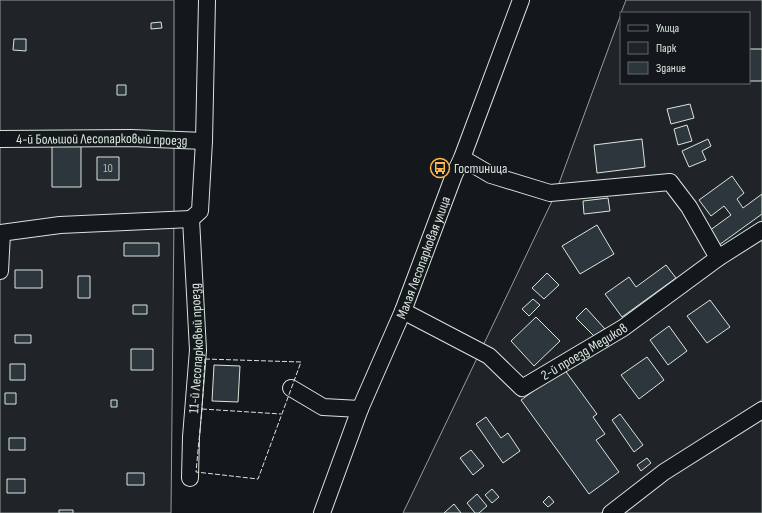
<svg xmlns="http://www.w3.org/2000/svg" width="762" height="513" font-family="'Sofia Sans Condensed',sans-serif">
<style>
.green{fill:#202428;stroke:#939e99}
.building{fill:#2c363c;stroke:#d8e6dc}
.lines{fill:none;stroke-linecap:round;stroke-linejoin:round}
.minor-casing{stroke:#d8e6dc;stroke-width:18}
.minor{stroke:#14181c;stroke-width:16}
.fence{stroke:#d8e6dc;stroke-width:1;stroke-dasharray:5 2;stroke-linecap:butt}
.labels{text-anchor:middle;stroke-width:3;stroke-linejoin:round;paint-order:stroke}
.number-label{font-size:12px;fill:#adbab4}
.street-label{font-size:14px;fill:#d8e6dc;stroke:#14181c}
.poi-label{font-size:14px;fill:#d8e6dc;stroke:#14181c;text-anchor:start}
</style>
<rect width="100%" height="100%" fill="#14181c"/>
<path class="green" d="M 0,0 L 174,0 L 174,217 L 171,513 L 0,513 Z
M 626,0 L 762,0 L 762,400 L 660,466 L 601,513 L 403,513 L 554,197 L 621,14 L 621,83 L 749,83 L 749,13 L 621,13 Z
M 762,418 L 762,513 L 622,513 L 668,477 Z"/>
<path class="building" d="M 161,22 L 162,28 L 151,29 L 151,23 Z
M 14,39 L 26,39 L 26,51 L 13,50 Z
M 749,49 L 762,49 L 762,81 L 749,81 Z
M 117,85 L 126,85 L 126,95 L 117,95 Z
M 690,104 L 694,118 L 671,124 L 667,109 Z
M 687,125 L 692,141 L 678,145 L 674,129 Z
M 642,139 L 645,167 L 597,173 L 594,145 Z
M 708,139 L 711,146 L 702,151 L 706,160 L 689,167 L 682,151 Z
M 52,146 L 81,146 L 81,187 L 52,187 Z
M 97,157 L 119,157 L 119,180 L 97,180 Z
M 732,176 L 744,193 L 737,199 L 743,208 L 762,194 L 762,214 L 719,245 L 709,231 L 731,215 L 724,206 L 711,216 L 699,200 Z
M 608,198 L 610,211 L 584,214 L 583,201 Z
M 597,225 L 614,254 L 580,274 L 562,246 Z
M 124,243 L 159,243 L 159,256 L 124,256 Z
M 666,265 L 676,278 L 622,317 L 605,294 L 629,277 L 636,287 Z
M 15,270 L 42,270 L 42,288 L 15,288 Z
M 547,273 L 559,285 L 544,299 L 532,288 Z
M 78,276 L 90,276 L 90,298 L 78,298 Z
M 533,299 L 540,305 L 529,316 L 522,309 Z
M 710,300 L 730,327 L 707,343 L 687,316 Z
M 133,305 L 147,305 L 147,314 L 133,314 Z
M 586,308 L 605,329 L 594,336 L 576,318 Z
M 536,317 L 560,341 L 534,366 L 511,341 Z
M 669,326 L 687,351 L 668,365 L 650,340 Z
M 15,335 L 31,335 L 31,343 L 15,343 Z
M 131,349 L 153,349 L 153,370 L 131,370 Z
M 647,357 L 664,380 L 639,399 L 621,375 Z
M 10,364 L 25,364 L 25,380 L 10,380 Z
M 214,365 L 240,366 L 238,402 L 212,401 Z
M 564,369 L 597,414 L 593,417 L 605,434 L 596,440 L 619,472 L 589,494 L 521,400 Z
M 5,393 L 16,393 L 16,404 L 5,404 Z
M 111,400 L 117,400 L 117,407 L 111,407 Z
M 620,414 L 643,445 L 634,452 L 612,420 Z
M 486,417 L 501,438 L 508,433 L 520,451 L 503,463 L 476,424 Z
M 9,438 L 25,438 L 25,450 L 9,450 Z
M 471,450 L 484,466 L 473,475 L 460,458 Z
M 647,458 L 651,463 L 641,471 L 637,465 Z
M 127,473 L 144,473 L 144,485 L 127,485 Z
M 7,479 L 25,479 L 25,493 L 7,493 Z
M 492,489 L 499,497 L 492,503 L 485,495 Z
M 477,494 L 487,506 L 479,513 L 475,513 L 467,503 Z
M 549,496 L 554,502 L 548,507 L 543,502 Z
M 454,504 L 461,513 L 444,513 Z
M 59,510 L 73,510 L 73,513 L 59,513 Z"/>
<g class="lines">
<defs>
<g id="minor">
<path id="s1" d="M 0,139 L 131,138 L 204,141"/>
<path d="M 462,158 L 491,175 L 550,193 L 670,182 L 689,207 L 718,258"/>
<path d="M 191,219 L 200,211 L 204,141 L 207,0"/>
<path d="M 0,233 L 60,225 L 191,219"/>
<path d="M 0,271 L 2,233"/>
<path id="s2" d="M 403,311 L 489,356 L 522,388 L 623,328 L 718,258 L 762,230"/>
<path d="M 291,388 L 323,407 L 360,409"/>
<path id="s3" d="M 190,478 L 191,437 L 198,350 L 191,219"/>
<path id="s4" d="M 322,513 L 360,409 L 403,311 L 454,175 L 462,158 L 521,0"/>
<path d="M 611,513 L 664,472 L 762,410"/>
</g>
</defs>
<use href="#minor" class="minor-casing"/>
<use href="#minor" class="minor"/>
<path class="fence" d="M 205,359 L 301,362 L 258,479 L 196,472 L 202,409 Z
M 202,409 L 281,414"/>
</g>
<defs>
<symbol id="bus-ring" viewBox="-11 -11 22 22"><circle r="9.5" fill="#14181c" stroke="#ffb74d" stroke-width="1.5"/><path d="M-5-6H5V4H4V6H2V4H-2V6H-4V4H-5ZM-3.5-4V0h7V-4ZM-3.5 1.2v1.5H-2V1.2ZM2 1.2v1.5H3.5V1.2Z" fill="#ffb74d"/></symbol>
</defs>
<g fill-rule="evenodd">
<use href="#bus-ring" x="429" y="157" width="22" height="22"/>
</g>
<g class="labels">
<g class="number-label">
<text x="108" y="172">10</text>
</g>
<g class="street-label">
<text dy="5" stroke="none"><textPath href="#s1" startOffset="102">4-й Большой Лесопарковый проезд</textPath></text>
<text dy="5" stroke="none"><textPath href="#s4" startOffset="275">Малая Лесопарковая улица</textPath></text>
<text dy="5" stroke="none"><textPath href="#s3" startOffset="130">11-й Лесопарковый проезд</textPath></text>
<text dy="5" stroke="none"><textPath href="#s2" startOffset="215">2-й проезд Медиков</textPath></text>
</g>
<g class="poi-label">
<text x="454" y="173">Гостиница</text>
</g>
</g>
<rect x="620" y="12" width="130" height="72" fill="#14181c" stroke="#626a69"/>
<rect x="628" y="25" width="20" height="6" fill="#14181c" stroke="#626a69"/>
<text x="656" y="32" font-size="12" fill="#d8e6dc">Улица</text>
<rect x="628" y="42" width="20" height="12" fill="#202428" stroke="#626a69"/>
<text x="656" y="52" font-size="12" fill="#d8e6dc">Парк</text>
<rect x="628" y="62" width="20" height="12" fill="#2c363c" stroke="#626a69"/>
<text x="656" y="72" font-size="12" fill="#d8e6dc">Здание</text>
</svg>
